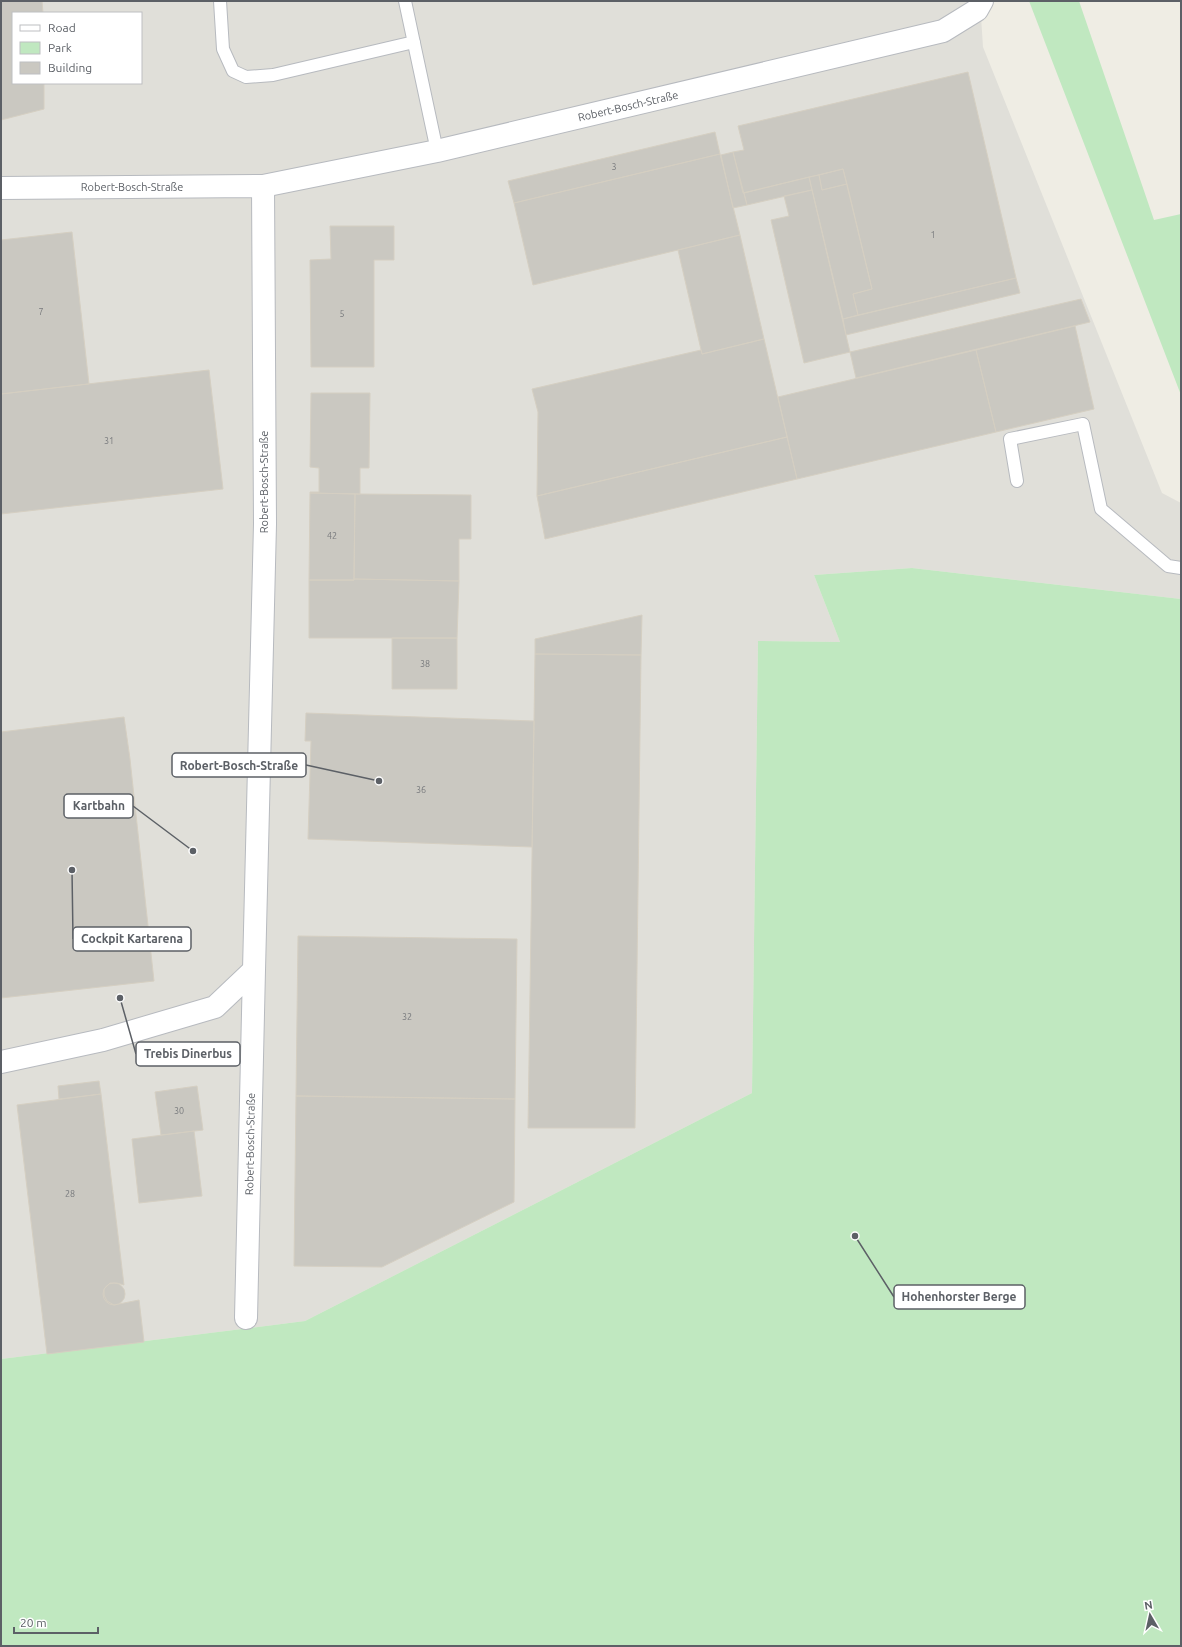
<svg xmlns="http://www.w3.org/2000/svg" width="1182" height="1647" font-family="Ubuntu,sans-serif">
<style>
.industrial{fill:#e0dfd9;fill-rule:evenodd}
.green{fill:#c0e8c0}
.building{fill:#cac8c1;stroke:#d5cfc2}
.lines{fill:none;stroke-linecap:round;stroke-linejoin:round}
.lane-casing{stroke:#b7babf;stroke-width:14}
.street-casing{stroke:#b7babf;stroke-width:24}
.lane{stroke:#fff;stroke-width:12}
.street{stroke:#fff;stroke-width:22}
.labels{text-anchor:middle;stroke-width:3.5;stroke-linejoin:round;paint-order:stroke}
.number-label{font-size:9px;fill:#787a7d}
.street-label{font-size:11px;fill:#5c6066;stroke:#fff}
.leader{fill:none;stroke:#5c6066;stroke-width:1.5}
.callout-dot{fill:#5c6066;stroke:#fff;stroke-width:1.5}
.callout{fill:#fff;stroke:#5c6066;stroke-width:1.5}
.callout-label{font-size:12px;text-anchor:middle;font-weight:bold;fill:#5c6066}
</style>
<rect width="100%" height="100%" fill="#efede4"/>
<path class="industrial" d="M 1,1 L 980,1 L 983,47 L 1162,493 L 1181,503 L 1181,599 L 912,568 L 814,575 L 840,642 L 758,641 L 752,1093 L 305,1321 L 1,1359 ZM 13,13 L 141,13 L 141,83 L 13,83 Z"/>
<path class="green" d="M 1029,1 L 1079,1 L 1154,220 L 1181,214 L 1181,395 Z
M 912,568 L 1181,599 L 1181,1646 L 1,1646 L 1,1359 L 305,1321 L 752,1093 L 758,641 L 840,642 L 814,575 Z"/>
<path class="building" d="M 1,1 L 42,1 L 43,13 L 13,13 L 13,83 L 44,83 L 44,109 L 1,120 Z
M 968,72 L 1016,278 L 858,315 L 853,294 L 872,289 L 843,169 L 743,193 L 733,152 L 744,150 L 738,126 Z
M 715,132 L 720,154 L 514,203 L 508,181 Z
M 733,152 L 747,205 L 733,208 L 721,155 Z
M 720,154 L 740,235 L 533,285 L 514,203 Z
M 843,169 L 847,184 L 822,190 L 819,175 Z
M 819,175 L 822,190 L 847,184 L 872,289 L 853,294 L 858,315 L 843,319 L 809,177 Z
M 809,177 L 812,190 L 747,205 L 744,193 Z
M 812,190 L 850,352 L 804,363 L 771,220 L 789,216 L 784,196 Z
M 330,226 L 394,226 L 394,260 L 374,260 L 374,367 L 311,367 L 310,260 L 331,259 Z
M 72,232 L 89,384 L 1,394 L 1,240 Z
M 740,235 L 764,339 L 702,354 L 678,250 Z
M 1016,278 L 1020,293 L 846,335 L 843,319 Z
M 1081,299 L 1090,322 L 856,378 L 850,352 Z
M 1075,326 L 1094,409 L 996,432 L 976,350 Z
M 764,339 L 787,437 L 537,496 L 538,412 L 532,389 L 701,350 L 702,354 Z
M 976,350 L 996,432 L 797,479 L 778,397 Z
M 209,370 L 223,489 L 1,514 L 1,394 Z
M 311,393 L 370,393 L 369,468 L 360,468 L 360,494 L 310,493 L 310,492 L 319,492 L 319,468 L 310,467 Z
M 787,437 L 797,479 L 545,539 L 537,496 Z
M 310,493 L 355,494 L 354,580 L 309,580 Z
M 355,494 L 471,495 L 471,539 L 459,539 L 459,581 L 354,579 Z
M 354,579 L 459,581 L 457,638 L 309,638 L 309,580 L 354,580 Z
M 642,615 L 641,655 L 535,654 L 535,639 Z
M 392,638 L 457,638 L 457,689 L 392,689 Z
M 535,654 L 641,655 L 635,1128 L 528,1128 Z
M 306,713 L 534,721 L 532,847 L 308,839 L 311,741 L 305,741 Z
M 124,717 L 130,759 L 154,981 L 1,998 L 1,732 Z
M 298,936 L 517,939 L 515,1099 L 296,1096 Z
M 99,1081 L 101,1094 L 59,1099 L 58,1086 Z
M 197,1086 L 203,1130 L 161,1135 L 155,1092 Z
M 101,1094 L 124,1285 L 117,1283 L 110,1283 L 104,1289 L 104,1295 L 107,1301 L 114,1305 L 139,1300 L 144,1342 L 47,1354 L 17,1105 Z
M 296,1096 L 515,1099 L 514,1202 L 382,1267 L 294,1266 Z
M 194,1131 L 202,1196 L 139,1203 L 132,1139 Z
M103 1294a11 11 0 1 1 22 0a11 11 0 1 1-22 0Z"/>
<g class="lines">
<defs>
<path id="lane" d="M 220,1 L 223,49 L 233,71 L 246,77 L 273,75 L 414,42
M 405,1 L 437,151
M 1017,481 L 1010,439 L 1083,424 L 1101,509 L 1168,566 L 1181,568"/>
<path id="street" d="M 1,188 L 263,186 L 437,151 L 943,31 L 977,10 L 982,1
M 1,1062 L 103,1040 L 215,1007 L 254,970 L 265,524 L 263,186
M 246,1318 L 254,970"/>
</defs>
<use href="#lane" class="lane-casing"/>
<use href="#street" class="street-casing"/>
<use href="#lane" class="lane"/>
<use href="#street" class="street"/>
</g>
<g class="labels">
<g class="number-label">
<text x="614" y="170">3</text>
<text x="933" y="238">1</text>
<text x="41" y="315">7</text>
<text x="342" y="317">5</text>
<text x="109" y="444">31</text>
<text x="332" y="539">42</text>
<text x="425" y="667">38</text>
<text x="421" y="793">36</text>
<text x="407" y="1020">32</text>
<text x="179" y="1114">30</text>
<text x="70" y="1197">28</text>
</g>
<g class="street-label">
<text transform="translate(628 106) rotate(-13)" y="4">Robert-Bosch-Straße</text>
<text x="132" y="191">Robert-Bosch-Straße</text>
<text transform="translate(264 482) rotate(-90)" y="4">Robert-Bosch-Straße</text>
<text transform="translate(250 1144) rotate(-89)" y="4">Robert-Bosch-Straße</text>
</g>
</g>
<path class="leader" d="M379 781L306 765M193 851L133 806M72 870L73 939M120 998L136 1054M855 1236L894 1297"/>
<g class="callout-dot">
<circle cx="379" cy="781" r="4"/>
<circle cx="193" cy="851" r="4"/>
<circle cx="72" cy="870" r="4"/>
<circle cx="120" cy="998" r="4"/>
<circle cx="855" cy="1236" r="4"/>
</g>
<g class="callout">
<rect x="172" y="753" width="134" height="24" rx="4"/>
<rect x="64" y="794" width="69" height="24" rx="4"/>
<rect x="73" y="927" width="118" height="24" rx="4"/>
<rect x="136" y="1042" width="104" height="24" rx="4"/>
<rect x="894" y="1285" width="131" height="24" rx="4"/>
</g>
<g class="callout-label">
<text x="239" y="770">Robert-Bosch-Straße</text>
<text x="99" y="810">Kartbahn</text>
<text x="132" y="943">Cockpit Kartarena</text>
<text x="188" y="1058">Trebis Dinerbus</text>
<text x="959" y="1301">Hohenhorster Berge</text>
</g>
<rect width="1182" height="1647" fill="none" stroke="#5c6066" stroke-width="4"/>
<rect x="12" y="12" width="130" height="72" fill="#ffffff" stroke="#bebfc2"/>
<rect x="20" y="25" width="20" height="6" fill="#ffffff" stroke="#bebfc2"/>
<text x="48" y="32" font-size="12" fill="#5c6066">Road</text>
<rect x="20" y="42" width="20" height="12" fill="#c0e8c0" stroke="#bebfc2"/>
<text x="48" y="52" font-size="12" fill="#5c6066">Park</text>
<rect x="20" y="62" width="20" height="12" fill="#cac8c1" stroke="#bebfc2"/>
<text x="48" y="72" font-size="12" fill="#5c6066">Building</text>
<g transform="translate(1150 1615) rotate(351)" stroke="#ffffff" stroke-width="3" paint-order="stroke">
<path d="M0-3L7 15L0 10L-7 15Z" fill="#5c6066"/>
<text y="-6" font-size="11" font-weight="bold" text-anchor="middle" fill="#5c6066">N</text>
</g>
<path d="M14 1627v6h84v-6" fill="none" stroke="#5c6066" stroke-width="2"/>
<text x="20" y="1627" font-size="12" fill="#5c6066" stroke="#ffffff" stroke-width="3" paint-order="stroke">20 m</text>
</svg>
